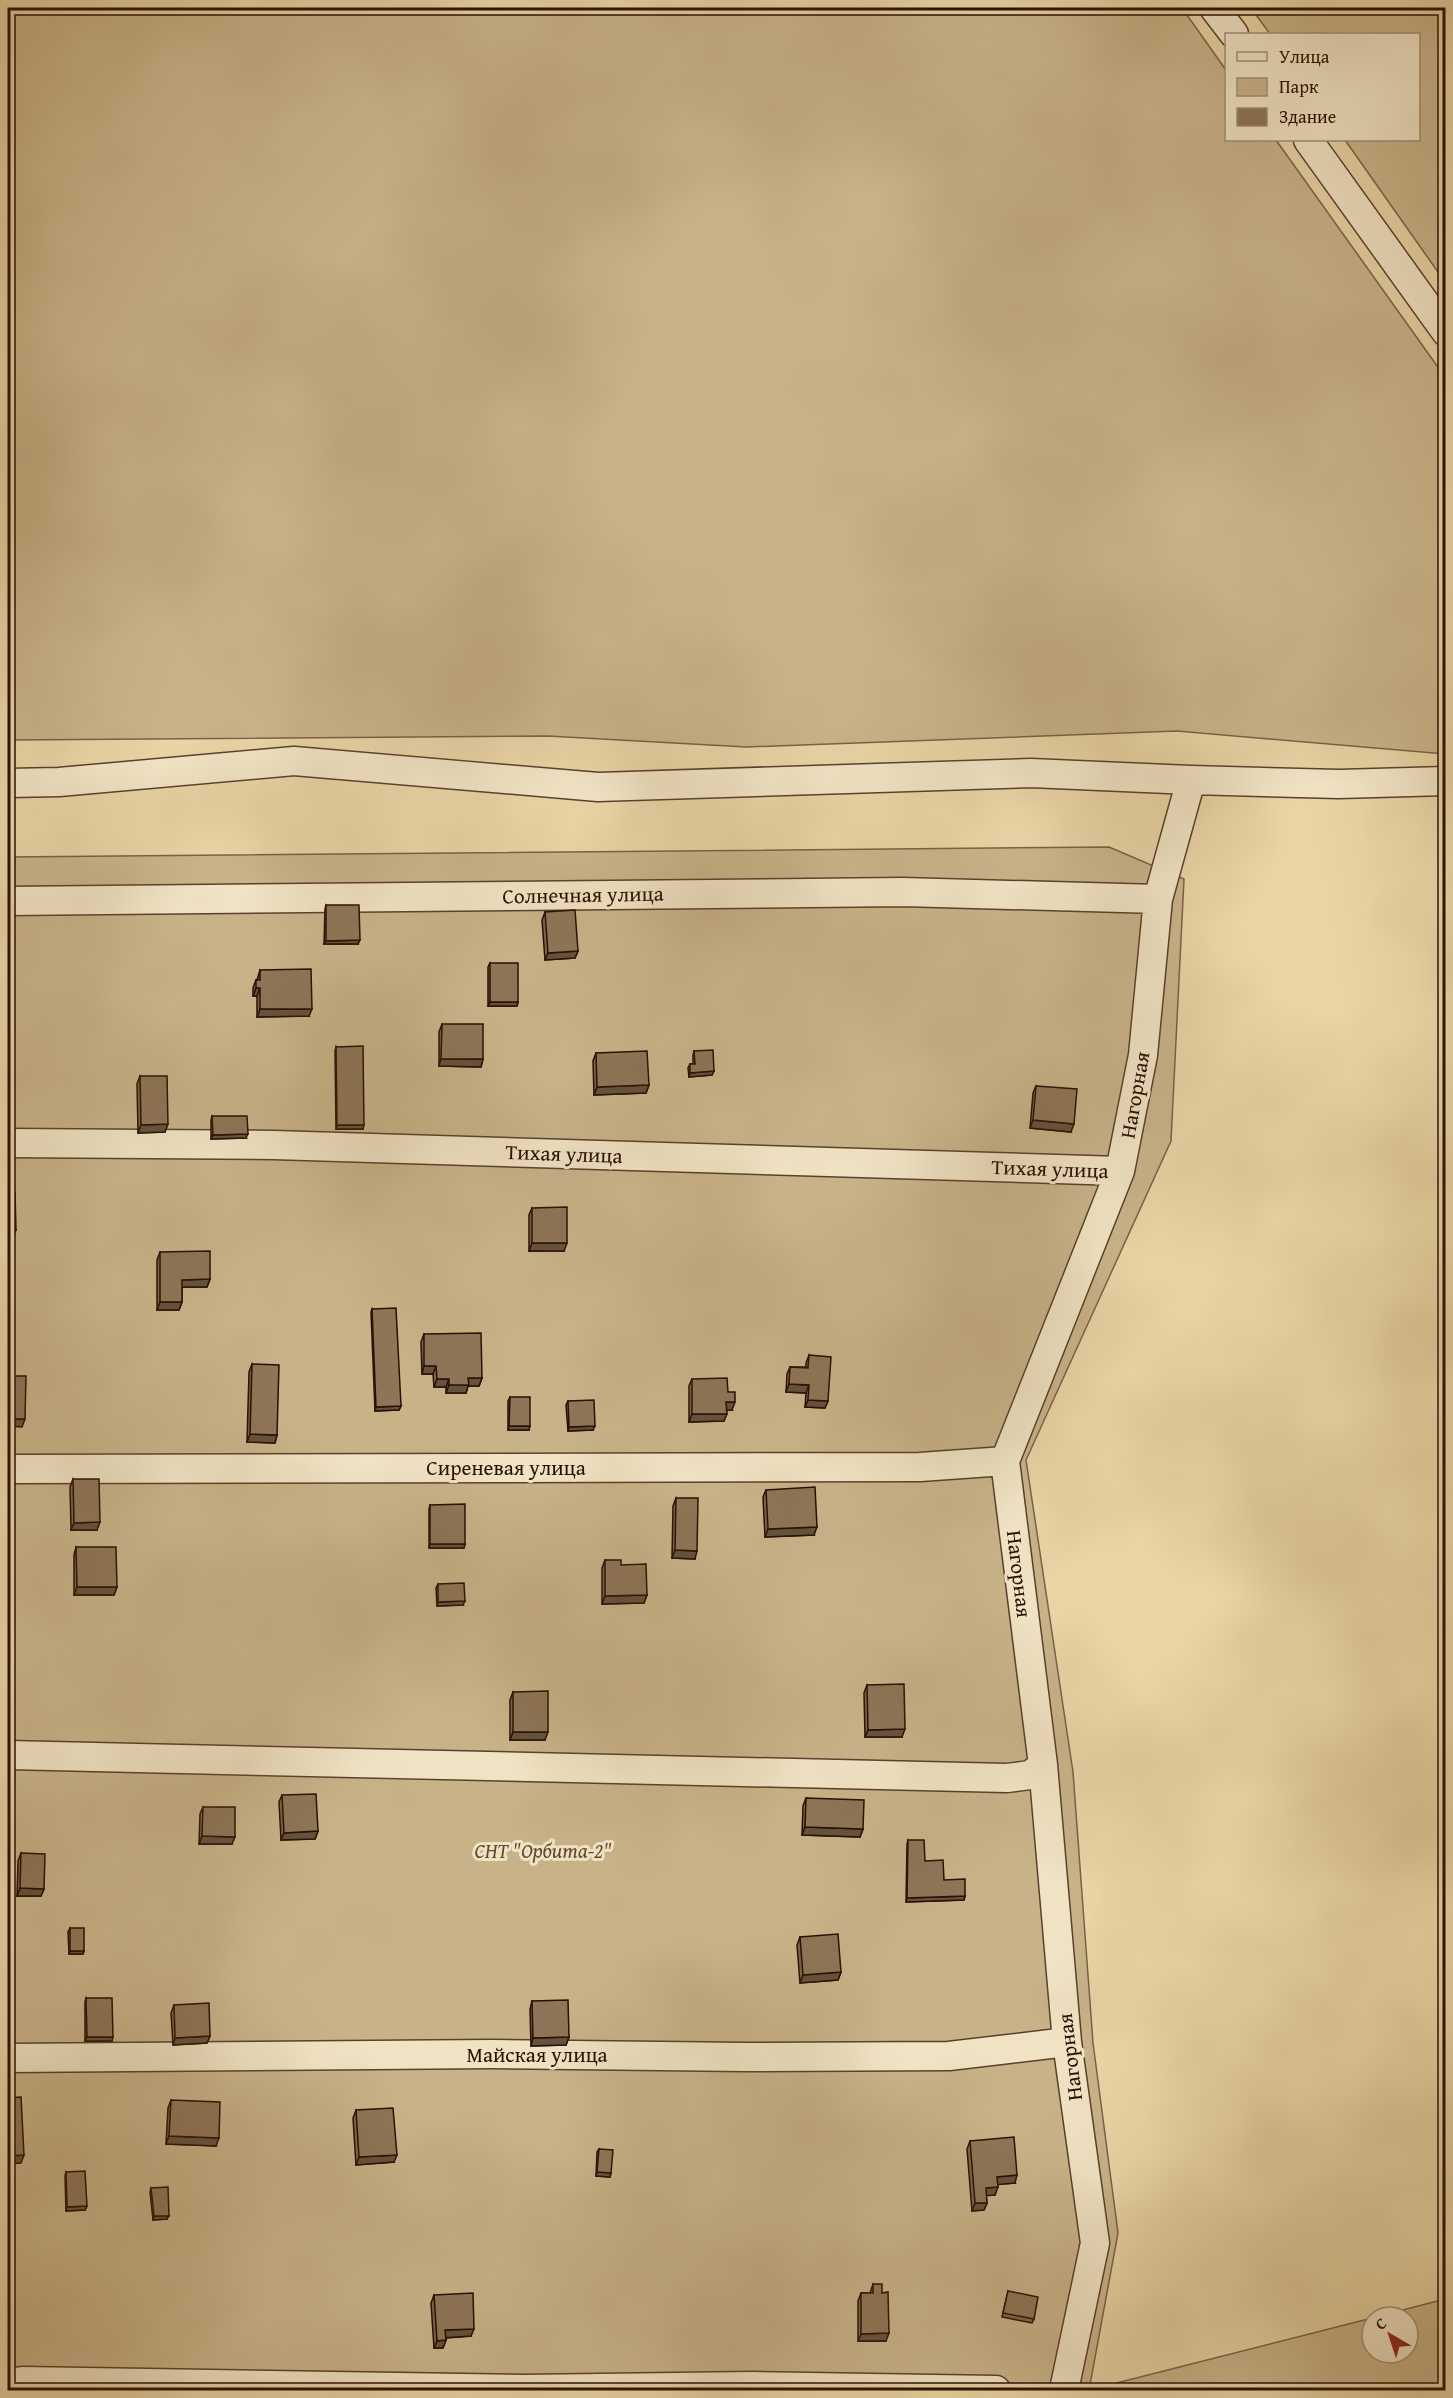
<svg xmlns="http://www.w3.org/2000/svg" width="1453" height="2398" font-family="'Gentium Book Plus',serif">
<style>
.green{fill:#c8b389;stroke:#796146;stroke-width:1.5}
.lines{fill:none;stroke-linecap:round;stroke-linejoin:round}
.minor-casing{stroke:#5a402c;stroke-width:31}
.minor{stroke:#f0e3c4;stroke-width:28}
.wall{fill:#79654b;stroke:#2a0f03;stroke-width:1.5}
.shaded-wall{fill:#63523d;stroke:#2a0f03;stroke-width:1.5}
.building{fill:#8d7557;stroke:#2a0f03;stroke-width:1.5}
.labels{text-anchor:middle;stroke-width:6;stroke-linejoin:round;paint-order:stroke}
.street-label{font-size:21px;fill:#2a0f03;stroke:#f0e3c4}
.park-label{font-size:21px;font-style:italic;fill:#614832;stroke:#f0e3c4}
</style>
<rect width="100%" height="100%" fill="#e8d4a5"/>
<filter id="stains"><feTurbulence type="fractalNoise" baseFrequency=".00333" numOctaves="4"/><feColorMatrix values="0 0 0 0 .2 0 0 0 0 .09 0 0 0 0 .02 0 0 0 .5 -.17"/></filter>
<radialGradient id="worn" r=".72"><stop offset=".6" stop-color="#630" stop-opacity="0"/><stop offset="1" stop-color="#630" stop-opacity=".3"/></radialGradient>
<path class="green" d="M 8,8 L 1182,8 L 1226,70 L 1226,140 L 1276,140 L 1445,377 L 1445,754 L 1177,731 L 746,747 L 548,736 L 8,740 Z
M 1251,8 L 1445,8 L 1445,282 L 1345,140 L 1418,140 L 1418,34 L 1270,34 Z
M 1109,847 L 1184,879 L 1171,1141 L 1026,1460 L 1073,1772 L 1093,2043 L 1118,2233 L 1089,2390 L 1372,2318 L 1372,2353 L 1408,2353 L 1408,2317 L 1376,2317 L 1445,2299 L 1445,2390 L 8,2390 L 8,857 Z"/>
<g class="lines">
<defs>
<path id="minor" d="M 1214,8 L 1234,34
M 1308,140 L 1446,332
M 8,783 L 59,782 L 294,761 L 598,787 L 1031,773 L 1191,780 L 1339,784 L 1446,781
M 8,901 L 903,892 L 1158,899
M 8,1143 L 274,1145 L 1120,1171
M 8,1469 L 920,1467 L 1005,1461
M 8,1755 L 1007,1778 L 1030,1775 L 1043,1765
M 8,2058 L 492,2054 L 746,2057 L 949,2056 L 1067,2042
M 8,2383 L 22,2381 L 525,2389 L 752,2386 L 996,2390
M 1064,2390 L 1095,2243 L 1067,2042 L 1043,1765 L 1005,1461 L 1120,1171 L 1143,1055 L 1158,899 L 1191,780"/>
</defs>
<use href="#minor" class="minor-casing"/>
<use href="#minor" class="minor"/>
</g>
<path class="wall" d="M 326,905 L 358,944 L 324,944 L 325,909 Z
M 545,912 L 578,951 L 575,958 L 545,960 L 542,920 Z
M 490,963 L 518,1002 L 517,1006 L 488,1006 L 488,967 Z
M 260,970 L 309,1016 L 257,1017 L 257,996 L 253,996 L 253,988 L 256,980 L 257,980 Z
M 442,1024 L 483,1059 L 481,1067 L 439,1066 L 439,1032 Z
M 336,1047 L 363,1129 L 336,1129 L 335,1051 Z
M 694,1051 L 714,1071 L 712,1075 L 689,1077 L 688,1068 L 690,1064 L 693,1064 L 693,1055 Z
M 596,1053 L 649,1085 L 646,1093 L 594,1095 L 593,1061 Z
M 140,1076 L 165,1132 L 138,1133 L 137,1084 Z
M 1036,1086 L 1071,1132 L 1030,1128 L 1033,1093 Z
M 212,1116 L 246,1138 L 211,1139 L 211,1120 Z
M 532,1208 L 564,1251 L 529,1251 L 529,1215 Z
M 160,1252 L 210,1279 L 207,1287 L 182,1287 L 182,1302 L 179,1310 L 157,1310 L 157,1260 Z
M 372,1309 L 401,1406 L 399,1410 L 375,1411 L 371,1312 Z
M 424,1334 L 482,1378 L 479,1386 L 468,1386 L 466,1393 L 446,1393 L 446,1387 L 434,1387 L 433,1374 L 422,1374 L 421,1342 Z
M 809,1355 L 828,1401 L 825,1408 L 805,1407 L 806,1393 L 786,1392 L 787,1374 L 790,1367 L 806,1367 L 806,1363 Z
M 252,1364 L 277,1435 L 275,1443 L 247,1442 L 249,1372 Z
M 692,1379 L 732,1410 L 727,1410 L 724,1421 L 689,1422 L 689,1386 Z
M 510,1397 L 529,1430 L 508,1430 L 508,1401 Z
M 568,1401 L 593,1430 L 568,1431 L 566,1405 Z
M 73,1479 L 97,1530 L 71,1530 L 70,1487 Z
M 766,1490 L 814,1535 L 765,1537 L 763,1497 Z
M 676,1498 L 695,1559 L 672,1558 L 673,1506 Z
M 430,1505 L 465,1544 L 464,1548 L 429,1548 L 429,1509 Z
M 76,1547 L 117,1587 L 114,1595 L 74,1595 L 74,1555 Z
M 605,1560 L 621,1565 L 647,1595 L 644,1603 L 602,1604 L 602,1568 Z
M 438,1584 L 463,1605 L 437,1606 L 436,1588 Z
M 867,1685 L 902,1737 L 865,1737 L 864,1693 Z
M 513,1692 L 545,1740 L 510,1740 L 510,1700 Z
M 282,1795 L 318,1831 L 315,1839 L 281,1840 L 279,1802 Z
M 806,1798 L 863,1829 L 860,1837 L 802,1835 L 803,1806 Z
M 203,1807 L 232,1844 L 199,1844 L 200,1814 Z
M 908,1840 L 925,1861 L 944,1880 L 965,1896 L 964,1900 L 906,1902 L 907,1844 Z
M 21,1853 L 44,1889 L 41,1896 L 17,1896 L 18,1861 Z
M 70,1928 L 84,1951 L 83,1954 L 69,1954 L 68,1932 Z
M 800,1937 L 841,1972 L 838,1980 L 800,1983 L 797,1945 Z
M 86,1998 L 112,2041 L 85,2041 L 85,2002 Z
M 532,2001 L 569,2037 L 566,2045 L 531,2046 L 530,2009 Z
M 174,2005 L 210,2036 L 207,2043 L 173,2045 L 171,2013 Z
M 171,2100 L 216,2146 L 166,2144 L 168,2108 Z
M 356,2110 L 394,2162 L 356,2165 L 353,2118 Z
M 970,2141 L 1015,2183 L 998,2184 L 995,2195 L 986,2195 L 987,2203 L 984,2210 L 972,2211 L 967,2149 Z
M 599,2149 L 611,2173 L 610,2177 L 596,2176 L 597,2152 Z
M 66,2172 L 87,2206 L 85,2210 L 66,2211 L 65,2176 Z
M 151,2188 L 167,2219 L 153,2220 L 150,2192 Z
M 873,2284 L 882,2293 L 886,2341 L 858,2341 L 858,2301 L 861,2293 L 870,2293 Z
M 1008,2291 L 1034,2319 L 1032,2323 L 1002,2317 Z
M 434,2295 L 471,2336 L 446,2338 L 446,2340 L 443,2348 L 434,2348 L 431,2303 Z"/>
<path class="shaded-wall" d="M 360,940 L 358,944 L 324,944 L 326,941 Z
M 578,951 L 575,958 L 545,960 L 548,953 Z
M 256,988 L 260,988 L 257,996 L 253,996 Z
M 490,1002 L 518,1002 L 517,1006 L 488,1006 Z
M 260,1009 L 312,1009 L 309,1016 L 257,1017 Z
M 441,1059 L 483,1059 L 481,1067 L 439,1066 Z
M 714,1071 L 712,1075 L 689,1077 L 690,1073 Z
M 649,1085 L 646,1093 L 594,1095 L 597,1087 Z
M 1033,1120 L 1074,1124 L 1071,1132 L 1030,1128 Z
M 168,1124 L 165,1132 L 138,1133 L 141,1125 Z
M 337,1125 L 364,1125 L 363,1129 L 336,1129 Z
M 248,1134 L 246,1138 L 211,1139 L 213,1135 Z
M 8,1230 L 16,1230 L 13,1237 L 8,1237 Z
M 532,1243 L 567,1243 L 564,1251 L 529,1251 Z
M 210,1279 L 207,1287 L 179,1287 L 182,1280 Z
M 160,1302 L 182,1302 L 179,1310 L 157,1310 Z
M 424,1366 L 436,1366 L 433,1374 L 422,1374 Z
M 468,1378 L 482,1378 L 479,1386 L 468,1386 L 466,1393 L 446,1393 L 449,1385 Z
M 437,1379 L 449,1379 L 446,1387 L 434,1387 Z
M 789,1384 L 809,1385 L 806,1393 L 786,1392 Z
M 808,1400 L 828,1401 L 825,1408 L 805,1407 Z
M 726,1402 L 735,1402 L 732,1410 L 724,1410 Z
M 401,1406 L 399,1410 L 375,1411 L 376,1407 Z
M 692,1414 L 727,1414 L 724,1421 L 689,1422 Z
M 8,1419 L 25,1419 L 22,1427 L 8,1426 Z
M 509,1426 L 530,1426 L 529,1430 L 508,1430 Z
M 595,1426 L 593,1430 L 568,1431 L 569,1427 Z
M 250,1434 L 277,1435 L 275,1443 L 247,1442 Z
M 100,1522 L 97,1530 L 71,1530 L 74,1523 Z
M 817,1527 L 814,1535 L 765,1537 L 768,1529 Z
M 430,1544 L 465,1544 L 464,1548 L 429,1548 Z
M 675,1550 L 697,1551 L 695,1559 L 672,1558 Z
M 77,1587 L 117,1587 L 114,1595 L 74,1595 Z
M 647,1595 L 644,1603 L 602,1604 L 605,1596 Z
M 465,1601 L 463,1605 L 437,1606 L 438,1602 Z
M 905,1729 L 902,1737 L 865,1737 L 868,1730 Z
M 513,1732 L 548,1732 L 545,1740 L 510,1740 Z
M 805,1827 L 863,1829 L 860,1837 L 802,1835 Z
M 318,1831 L 315,1839 L 281,1840 L 284,1833 Z
M 202,1836 L 235,1837 L 232,1844 L 199,1844 Z
M 20,1888 L 44,1889 L 41,1896 L 17,1896 Z
M 965,1896 L 964,1900 L 906,1902 L 907,1898 Z
M 70,1951 L 84,1951 L 83,1954 L 69,1954 Z
M 841,1972 L 838,1980 L 800,1983 L 803,1975 Z
M 210,2036 L 207,2043 L 173,2045 L 175,2038 Z
M 87,2037 L 113,2037 L 112,2041 L 85,2041 Z
M 569,2037 L 566,2045 L 531,2046 L 533,2038 Z
M 169,2136 L 219,2138 L 216,2146 L 166,2144 Z
M 24,2155 L 21,2163 L 8,2164 L 8,2156 Z
M 397,2155 L 394,2162 L 356,2165 L 359,2157 Z
M 597,2172 L 611,2173 L 610,2177 L 596,2176 Z
M 1017,2175 L 1015,2183 L 994,2185 L 997,2177 Z
M 998,2187 L 995,2195 L 983,2196 L 986,2188 Z
M 975,2203 L 987,2203 L 984,2210 L 972,2211 Z
M 87,2206 L 85,2210 L 66,2211 L 67,2207 Z
M 154,2216 L 169,2216 L 167,2219 L 153,2220 Z
M 474,2329 L 471,2336 L 442,2338 L 445,2330 Z
M 889,2333 L 886,2341 L 858,2341 L 861,2334 Z
M 446,2340 L 443,2348 L 434,2348 L 437,2341 Z"/>
<path class="building" d="M 326,905 L 359,905 L 360,940 L 326,941 Z
M 575,910 L 578,951 L 548,953 L 545,912 Z
M 490,963 L 518,963 L 518,1002 L 490,1002 Z
M 311,969 L 312,1009 L 260,1009 L 260,988 L 256,988 L 256,980 L 260,980 L 260,970 Z
M 442,1024 L 483,1024 L 483,1059 L 441,1059 Z
M 363,1046 L 364,1125 L 337,1125 L 336,1047 Z
M 713,1050 L 714,1071 L 690,1073 L 690,1064 L 695,1064 L 694,1051 Z
M 647,1051 L 649,1085 L 597,1087 L 596,1053 Z
M 140,1076 L 167,1076 L 168,1124 L 141,1125 Z
M 1036,1086 L 1077,1089 L 1074,1124 L 1033,1120 Z
M 212,1116 L 247,1116 L 248,1134 L 213,1135 Z
M 8,1193 L 15,1193 L 16,1230 L 8,1230 Z
M 567,1207 L 567,1243 L 532,1243 L 532,1208 Z
M 210,1251 L 210,1279 L 182,1280 L 182,1302 L 160,1302 L 160,1252 Z
M 396,1308 L 401,1406 L 376,1407 L 372,1309 Z
M 481,1333 L 482,1378 L 468,1378 L 469,1385 L 449,1385 L 449,1379 L 437,1379 L 436,1366 L 424,1366 L 424,1334 Z
M 809,1355 L 831,1357 L 828,1401 L 808,1400 L 809,1385 L 789,1384 L 790,1367 L 808,1368 Z
M 252,1364 L 279,1365 L 277,1435 L 250,1434 Z
M 8,1376 L 26,1376 L 25,1419 L 8,1419 Z
M 727,1378 L 728,1392 L 735,1392 L 735,1402 L 726,1402 L 727,1414 L 692,1414 L 692,1379 Z
M 510,1397 L 530,1397 L 530,1426 L 509,1426 Z
M 594,1400 L 595,1426 L 569,1427 L 568,1401 Z
M 73,1479 L 99,1479 L 100,1522 L 74,1523 Z
M 815,1487 L 817,1527 L 768,1529 L 766,1490 Z
M 676,1498 L 698,1498 L 697,1551 L 675,1550 Z
M 465,1504 L 465,1544 L 430,1544 L 430,1505 Z
M 76,1547 L 116,1547 L 117,1587 L 77,1587 Z
M 605,1560 L 621,1560 L 621,1565 L 646,1564 L 647,1595 L 605,1596 Z
M 464,1583 L 465,1601 L 438,1602 L 438,1584 Z
M 904,1684 L 905,1729 L 868,1730 L 867,1685 Z
M 548,1691 L 548,1732 L 513,1732 L 513,1692 Z
M 316,1794 L 318,1831 L 284,1833 L 282,1795 Z
M 806,1798 L 864,1800 L 863,1829 L 805,1827 Z
M 203,1807 L 235,1807 L 235,1837 L 202,1836 Z
M 908,1840 L 924,1840 L 925,1861 L 943,1860 L 944,1880 L 965,1879 L 965,1896 L 907,1898 Z
M 21,1853 L 45,1854 L 44,1889 L 20,1888 Z
M 70,1928 L 84,1928 L 84,1951 L 70,1951 Z
M 838,1934 L 841,1972 L 803,1975 L 800,1937 Z
M 86,1998 L 112,1998 L 113,2037 L 87,2037 Z
M 568,2000 L 569,2037 L 533,2038 L 532,2001 Z
M 209,2003 L 210,2036 L 175,2038 L 174,2005 Z
M 21,2097 L 24,2155 L 8,2156 L 8,2098 Z
M 171,2100 L 220,2102 L 219,2138 L 169,2136 Z
M 393,2108 L 397,2155 L 359,2157 L 356,2110 Z
M 1014,2137 L 1017,2175 L 997,2177 L 998,2187 L 986,2188 L 987,2203 L 975,2203 L 970,2141 Z
M 599,2149 L 613,2150 L 611,2173 L 597,2172 Z
M 85,2171 L 87,2206 L 67,2207 L 66,2172 Z
M 168,2187 L 169,2216 L 154,2216 L 151,2188 Z
M 873,2284 L 882,2284 L 882,2293 L 888,2292 L 889,2333 L 861,2334 L 861,2293 L 873,2293 Z
M 1008,2291 L 1038,2297 L 1034,2319 L 1003,2313 Z
M 473,2293 L 474,2329 L 445,2330 L 446,2340 L 437,2341 L 434,2295 Z"/>
<g class="labels">
<g class="street-label">
<text transform="translate(583 895) rotate(-1)" y="7">Солнечная улица</text>
<text transform="translate(1135 1095) rotate(-80)" y="7">Нагорная</text>
<text transform="translate(564 1154) rotate(2)" y="7">Тихая улица</text>
<text transform="translate(1050 1169) rotate(2)" y="7">Тихая улица</text>
<text x="506" y="1475">Сиреневая улица</text>
<text transform="translate(1019 1574) rotate(83)" y="7">Нагорная</text>
<text x="537" y="2062">Майская улица</text>
<text transform="translate(1070 2057) rotate(-97)" y="7">Нагорная</text>
</g>
<g class="park-label">
<text x="543" y="1858">СНТ "Орбита-2"</text>
</g>
</g>
<rect width="1453" height="2398" fill="none" stroke="#e8d4a5" stroke-width="30"/>
<rect x="9" y="9" width="1435" height="2380" fill="none" stroke="#2a0f03" stroke-width="3"/>
<rect x="15" y="15" width="1423" height="2368" fill="none" stroke="#2a0f03" stroke-width="1.5"/>
<rect x="1225" y="33" width="195" height="108" fill="#f0e3c4" stroke="#a18e77" stroke-width="1.5"/>
<rect x="1237" y="52" width="30" height="9" fill="#f0e3c4" stroke="#a18e77" stroke-width="1.5"/>
<text x="1279" y="63" font-size="18" fill="#2a0f03">Улица</text>
<rect x="1237" y="78" width="30" height="18" fill="#c8b389" stroke="#a18e77" stroke-width="1.5"/>
<text x="1279" y="93" font-size="18" fill="#2a0f03">Парк</text>
<rect x="1237" y="108" width="30" height="18" fill="#8d7557" stroke="#a18e77" stroke-width="1.5"/>
<text x="1279" y="123" font-size="18" fill="#2a0f03">Здание</text>
<g transform="translate(1390 2335) rotate(321)"><circle r="28" fill="#f0e3c4" stroke="#a18e77" stroke-width="1.5"/>
<path d="M0-4.5L10 22L0 15L-10 22Z" fill="#8f2418"/>
<text y="-9" font-size="16" font-weight="bold" text-anchor="middle" fill="#2a0f03">С</text>
</g>
<rect width="100%" height="100%" filter="url(#stains)"/>
<rect width="100%" height="100%" fill="url(#worn)"/>
</svg>
